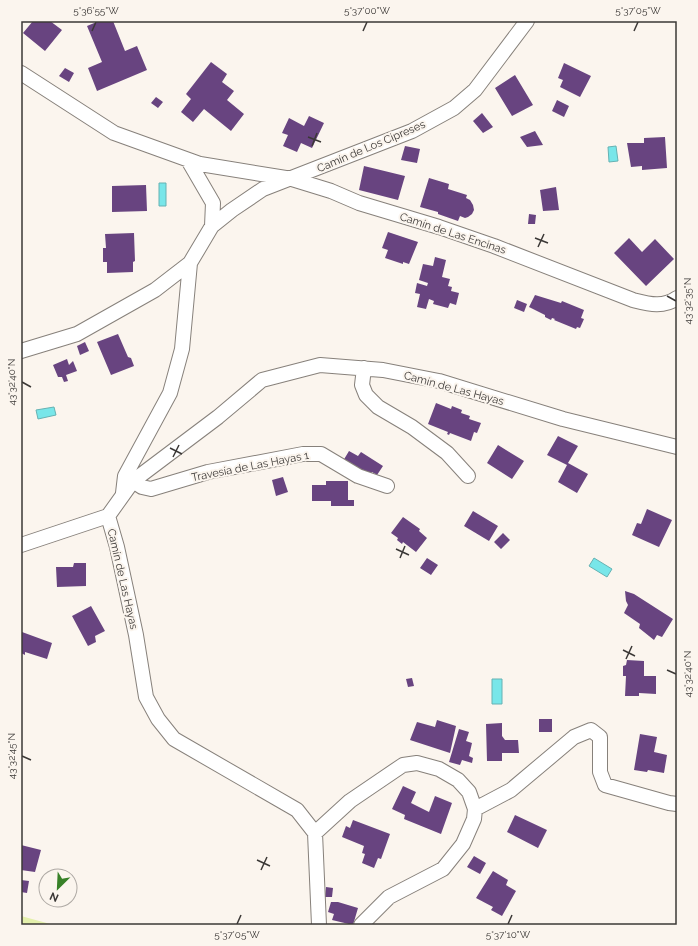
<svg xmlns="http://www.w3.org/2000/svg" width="698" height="946" font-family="Raleway,sans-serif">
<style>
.green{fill:#e4f0ac}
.water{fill:#78e6e9;stroke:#66b2b3}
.building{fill:#684480}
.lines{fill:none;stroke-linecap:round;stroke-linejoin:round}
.street-casing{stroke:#87817b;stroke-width:16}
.street{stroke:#fff;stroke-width:14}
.ticks{fill:none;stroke:#3b3836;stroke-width:1.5}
.labels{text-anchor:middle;stroke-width:4;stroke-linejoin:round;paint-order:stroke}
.street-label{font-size:11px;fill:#3b3836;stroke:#fbf5ee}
.neatline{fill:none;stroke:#3b3836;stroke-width:1.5}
.ticks-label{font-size:10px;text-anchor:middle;fill:#3b3836}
</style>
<rect width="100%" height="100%" fill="#fbf5ee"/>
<path class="green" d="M 21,916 L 54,925 L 21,925 Z"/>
<path class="water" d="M 616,146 L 618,161 L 609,162 L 608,147 Z
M 159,183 L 166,183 L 166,206 L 159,206 Z
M 54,407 L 56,415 L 38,419 L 36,410 Z
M 594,558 L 612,569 L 607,577 L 589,566 Z
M 492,679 L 502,679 L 502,704 L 492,704 Z"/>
<path class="building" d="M 33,21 L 50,21 L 62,30 L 45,51 L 23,33 Z
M 99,21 L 113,21 L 125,51 L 137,46 L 147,70 L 97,91 L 88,68 L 102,62 L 87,26 Z
M 211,62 L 227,74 L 222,82 L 234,91 L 227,100 L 244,114 L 231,131 L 204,109 L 193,122 L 181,112 L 191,99 L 186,94 Z
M 564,63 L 591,76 L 580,97 L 560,87 L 563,80 L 558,78 Z
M 65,68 L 74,73 L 69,82 L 59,76 Z
M 515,75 L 533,105 L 512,116 L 495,88 Z
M 156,97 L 163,102 L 158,108 L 151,103 Z
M 557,100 L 569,106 L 564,117 L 552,111 Z
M 482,113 L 493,127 L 483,133 L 473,121 Z
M 309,116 L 324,123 L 312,148 L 301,143 L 297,152 L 283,146 L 288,135 L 282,133 L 289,118 L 304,126 Z
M 535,131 L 543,145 L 527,147 L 520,137 Z
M 665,137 L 667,168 L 642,170 L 642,166 L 631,167 L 627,143 L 644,143 L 644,138 Z
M 405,146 L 420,149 L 417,163 L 401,160 Z
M 364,166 L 405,176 L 398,200 L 359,190 Z
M 429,178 L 449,184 L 448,189 L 467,195 L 466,198 L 470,200 L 473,205 L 474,210 L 472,214 L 468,217 L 465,218 L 460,216 L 458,221 L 438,214 L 438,212 L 420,207 Z
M 146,185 L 147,211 L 112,212 L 112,186 Z
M 556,187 L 559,210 L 543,211 L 540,190 Z
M 529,214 L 536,215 L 535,224 L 528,224 Z
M 388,232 L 418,242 L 409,264 L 403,262 L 403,264 L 385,258 L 388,250 L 382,248 Z
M 134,233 L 135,261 L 133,262 L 133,272 L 107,273 L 107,262 L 103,262 L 103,248 L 106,248 L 105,234 Z
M 629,238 L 642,252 L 655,239 L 674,259 L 646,286 L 614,253 Z
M 435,257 L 446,260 L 442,277 L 450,279 L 448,286 L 452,287 L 451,291 L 459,293 L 456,305 L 450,303 L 448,308 L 433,304 L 434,301 L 429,299 L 426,309 L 417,307 L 420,294 L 415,293 L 417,283 L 427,286 L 428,283 L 419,280 L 423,264 L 433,266 Z
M 535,295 L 561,303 L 562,301 L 584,310 L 581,318 L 584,319 L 580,328 L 577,327 L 576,329 L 554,320 L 555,319 L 552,318 L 551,320 L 545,317 L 545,315 L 529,307 Z
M 517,300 L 527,304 L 524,312 L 514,308 Z
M 118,334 L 128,357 L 131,358 L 134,366 L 111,375 L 97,342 Z
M 85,342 L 89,351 L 80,355 L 77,346 Z
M 67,359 L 69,365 L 73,361 L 77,371 L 66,375 L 68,381 L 64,382 L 62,377 L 58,377 L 53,365 Z
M 436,403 L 451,409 L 452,406 L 462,410 L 461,413 L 470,416 L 469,419 L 481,423 L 477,433 L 474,432 L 471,441 L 450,433 L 449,435 L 447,434 L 448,432 L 428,424 Z
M 558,436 L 578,446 L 568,463 L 588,474 L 577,493 L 558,482 L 567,465 L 547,455 Z
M 498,445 L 524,461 L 512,479 L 487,463 Z
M 349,451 L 358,456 L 361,452 L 383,466 L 377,475 L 372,472 L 370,475 L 343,461 Z
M 283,477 L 288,492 L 276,496 L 272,480 Z
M 326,481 L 348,481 L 348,500 L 354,500 L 354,506 L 331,506 L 331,501 L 312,501 L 312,485 L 326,485 Z
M 647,509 L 672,520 L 659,547 L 632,535 L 637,523 L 641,524 Z
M 473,511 L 498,526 L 489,541 L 464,526 Z
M 403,517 L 420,529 L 419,531 L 427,538 L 416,552 L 403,542 L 402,544 L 397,540 L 398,538 L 391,533 Z
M 503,533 L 510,540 L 501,549 L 494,542 Z
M 427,558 L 438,565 L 431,575 L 420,568 Z
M 74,563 L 86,563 L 86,586 L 57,587 L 56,567 L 73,567 Z
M 625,591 L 634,594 L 673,619 L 662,637 L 657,635 L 654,640 L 639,628 L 640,624 L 624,613 L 628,605 L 626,601 Z
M 91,606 L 105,631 L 95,636 L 96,642 L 88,646 L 72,616 Z
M 22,632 L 52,643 L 47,659 L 25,652 L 25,655 L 21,653 L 21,634 Z
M 627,660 L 644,661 L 644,676 L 656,676 L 656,694 L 639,693 L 639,696 L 625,696 L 626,676 L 623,676 L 623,666 L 626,665 Z
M 412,678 L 414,686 L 408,687 L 406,679 Z
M 539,719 L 552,719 L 552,732 L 539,732 Z
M 437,720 L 456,726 L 450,753 L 410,740 L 417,722 L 435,727 Z
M 502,723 L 502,736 L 505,740 L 518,740 L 519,753 L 502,753 L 502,761 L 487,761 L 486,724 Z
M 459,729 L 469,732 L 466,741 L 472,743 L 469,756 L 473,758 L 472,763 L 462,760 L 460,765 L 449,762 Z
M 640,734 L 657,737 L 654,752 L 667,755 L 664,773 L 648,770 L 647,772 L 634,770 Z
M 403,786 L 416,792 L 411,803 L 429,812 L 435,796 L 452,803 L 441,834 L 404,819 L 405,815 L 392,809 Z
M 515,815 L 547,830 L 538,848 L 507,832 Z
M 353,820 L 390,834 L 381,859 L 378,858 L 374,868 L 362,863 L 365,854 L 362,853 L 364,846 L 342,837 L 346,826 L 350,828 Z
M 21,845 L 41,850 L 35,872 L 21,870 Z
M 474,856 L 486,863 L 480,874 L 467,867 Z
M 493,871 L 508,880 L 506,885 L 516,891 L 502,916 L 491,910 L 493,907 L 476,898 Z
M 21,880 L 29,881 L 27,893 L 21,892 Z
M 326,887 L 333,888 L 332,897 L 325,897 Z
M 331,902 L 338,902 L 358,908 L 353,925 L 332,920 L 334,914 L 328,912 Z"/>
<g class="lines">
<defs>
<path id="street" d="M 21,73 L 114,133 L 200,164 L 292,179 L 331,191 L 359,203 L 439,227 L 494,246 L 633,300 C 649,304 663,308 677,298
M 188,160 L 213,203 L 212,226
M 21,351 L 77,334 L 155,290 L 190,263 L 212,226 L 232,210 L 263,189 L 412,131 L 454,108 L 475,90 L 527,21
M 364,368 L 362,385 L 366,395 L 378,407 L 412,427 L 447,453 L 468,476
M 133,481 L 142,487 L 151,489 L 208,472 L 303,454 L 321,454 L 358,476 L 387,486
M 123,493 L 125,476 L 170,393 L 182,349 L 190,263
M 21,545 L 108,516
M 315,833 L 350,801 L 403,765 L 417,763 L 439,769 L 458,780 L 469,792 L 475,809
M 319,925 L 315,833 L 297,810 L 174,739 L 158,719 L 146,697 L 136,635 L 117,547 L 108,516 L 133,481 L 218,417 L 262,380 L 320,365 L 383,370 L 439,381 L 563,419 L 677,447
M 361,925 L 389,897 L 443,869 L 463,844 L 474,819 L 475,809 L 511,790 L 574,737 L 591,730 L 600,737 L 600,772 L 605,785 L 669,803 L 677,804"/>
</defs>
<use href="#street" class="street-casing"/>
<use href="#street" class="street"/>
</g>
<path class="ticks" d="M 92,31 L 96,22M 363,31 L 367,22M 634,31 L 638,22M 308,137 L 321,142M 312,146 L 317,133M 535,238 L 548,243M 538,247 L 544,234M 667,296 L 676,301M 22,382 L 31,387M 170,448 L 182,454M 173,457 L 179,445M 396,549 L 409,555M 400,558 L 405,546M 623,650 L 635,656M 626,659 L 632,646M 667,670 L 676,674M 22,756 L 31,760M 257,860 L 270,866M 261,870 L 267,857M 237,924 L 241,915M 508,924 L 512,915"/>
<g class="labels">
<g class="street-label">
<text transform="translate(371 146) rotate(-23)" y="4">Camín de Los Cipreses</text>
<text transform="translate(453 233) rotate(18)" y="4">Camín de Las Encinas</text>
<text transform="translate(454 388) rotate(15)" y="4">Camín de Las Hayas</text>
<text transform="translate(250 466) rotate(-11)" y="4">Travesía de Las Hayas 1</text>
<text transform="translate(123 579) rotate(77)" y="4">Camín de Las Hayas</text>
</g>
</g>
<rect width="698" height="946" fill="none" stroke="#fbf5ee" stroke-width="44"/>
<g transform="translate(58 888) rotate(204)"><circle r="19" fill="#fbf5ee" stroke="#aea9a4"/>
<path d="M0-3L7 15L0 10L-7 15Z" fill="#388128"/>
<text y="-6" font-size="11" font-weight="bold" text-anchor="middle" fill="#3b3836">N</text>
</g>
<rect x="22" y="22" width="654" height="902" class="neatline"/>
<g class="ticks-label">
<text x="96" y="14">5°36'55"W</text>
<text x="367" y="14">5°37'00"W</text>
<text x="638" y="14">5°37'05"W</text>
<text transform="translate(687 301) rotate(-90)" y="4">43°32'35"N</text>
<text transform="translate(11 382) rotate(-90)" y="4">43°32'40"N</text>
<text transform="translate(687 674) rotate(-90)" y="4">43°32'40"N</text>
<text transform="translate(11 756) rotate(-90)" y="4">43°32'45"N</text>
<text x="237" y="938">5°37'05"W</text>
<text x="508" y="938">5°37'10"W</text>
</g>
</svg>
